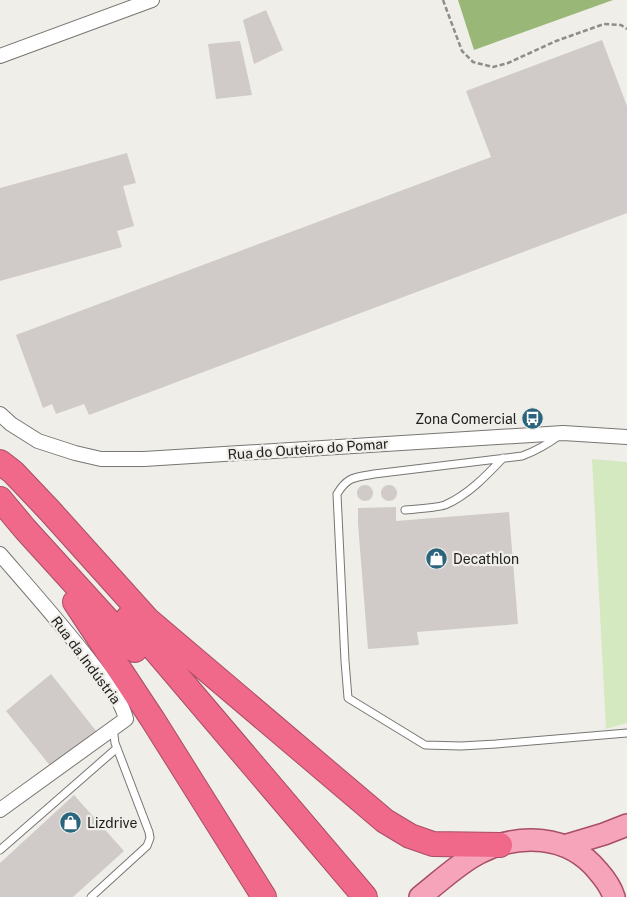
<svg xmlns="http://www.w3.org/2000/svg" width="627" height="897" font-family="'Public Sans',sans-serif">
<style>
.green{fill:#d4e9c0}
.forest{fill:#99b877}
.building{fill:#d0cbc8}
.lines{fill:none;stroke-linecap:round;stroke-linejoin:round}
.lane-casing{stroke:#787672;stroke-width:9}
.street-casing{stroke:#787672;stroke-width:16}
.primary-casing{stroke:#a84f65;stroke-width:24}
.highway-casing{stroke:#a84f65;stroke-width:26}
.path{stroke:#8f8d8a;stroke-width:2.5;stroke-dasharray:5 2.5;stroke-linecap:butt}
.lane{stroke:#fff;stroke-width:7}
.street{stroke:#fff;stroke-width:14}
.primary{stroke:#f6a4b9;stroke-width:21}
.highway{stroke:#f0688a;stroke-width:24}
.labels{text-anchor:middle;stroke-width:4.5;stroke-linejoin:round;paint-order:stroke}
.poi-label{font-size:14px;fill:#222120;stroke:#f0eee9;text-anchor:start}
.street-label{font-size:14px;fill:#222120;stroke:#f0eee9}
</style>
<rect width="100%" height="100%" fill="#f0eee9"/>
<path class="green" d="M 592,459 L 627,462 L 627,723 L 606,729 Z"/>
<path class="forest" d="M 458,0 L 613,0 L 474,50 Z"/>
<path class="building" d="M 266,10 L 283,50 L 254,64 L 243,20 Z
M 602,40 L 627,106 L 627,213 L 89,415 L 84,404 L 56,414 L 52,404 L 43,408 L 16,335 L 491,157 L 466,91 Z
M 240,41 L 252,95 L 216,99 L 208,44 Z
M 127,153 L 136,183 L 123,186 L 134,226 L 117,231 L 122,247 L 0,281 L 0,188 Z
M357 493a8 8 0 1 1 16 0a8 8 0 1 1-16 0Z
M381 493a8 8 0 1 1 16 0a8 8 0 1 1-16 0Z
M 396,507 L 396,521 L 509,512 L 518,624 L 417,632 L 419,645 L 368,649 L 358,524 L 358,508 Z
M 51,674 L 97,732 L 52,768 L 6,711 Z
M 74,795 L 124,851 L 73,897 L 0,897 L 0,863 Z"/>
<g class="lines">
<defs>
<path id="lane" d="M 560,435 C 548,444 536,451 522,456 L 374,474 C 354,478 348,476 337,494 L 345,661 L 348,698 L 425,745 L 461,746 L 496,744 L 627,733
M 405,510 C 416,509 435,508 445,505 C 468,495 486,476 503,458
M 0,850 L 117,748
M 91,897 L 147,846 L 150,838 L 149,832 L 115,743 L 113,728"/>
<path id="street" d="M 0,56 L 152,0
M 0,414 L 11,424 L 38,441 L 75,453 L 101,459 L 144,459 L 563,433 L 627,437
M 0,554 C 32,591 65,628 94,666 C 106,682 121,699 126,719 L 0,810"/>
<path id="primary" d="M 564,846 L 604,834 L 627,825
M 420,897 C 438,883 459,863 479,853 C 519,833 568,834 598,871 C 605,879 611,887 614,897"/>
<path id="highway" d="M 0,462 L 13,472 L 50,511 L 148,620 L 385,821 L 410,836 L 433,844 L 500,845
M 0,499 L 25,529 L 135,650
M 75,602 L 153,720 L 264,897
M 128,618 L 365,897"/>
</defs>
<use href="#lane" class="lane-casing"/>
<use href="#street" class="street-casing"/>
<use href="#primary" class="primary-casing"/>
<use href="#highway" class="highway-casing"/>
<path class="path" d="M 443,0 L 462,51 L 473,62 L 493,67 L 508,63 L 556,41 L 604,24 L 621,25 L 627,29"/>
<use href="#lane" class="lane"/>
<use href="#street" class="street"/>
<use href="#primary" class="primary"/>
<use href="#highway" class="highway"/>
</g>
<defs>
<symbol id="bus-disc" viewBox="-11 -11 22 22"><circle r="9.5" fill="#2a657d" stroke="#f0eee9"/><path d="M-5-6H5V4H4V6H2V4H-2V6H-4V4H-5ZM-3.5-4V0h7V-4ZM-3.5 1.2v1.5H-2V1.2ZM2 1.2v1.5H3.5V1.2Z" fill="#fff"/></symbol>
<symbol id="shop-disc" viewBox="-11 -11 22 22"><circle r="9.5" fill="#2a657d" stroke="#f0eee9"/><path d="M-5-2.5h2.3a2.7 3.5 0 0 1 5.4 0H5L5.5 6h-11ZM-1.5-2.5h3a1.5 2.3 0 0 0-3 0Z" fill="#fff"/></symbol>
</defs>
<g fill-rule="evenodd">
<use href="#bus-disc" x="520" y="406" width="25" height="25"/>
<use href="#shop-disc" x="424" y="546" width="25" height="25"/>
<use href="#shop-disc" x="58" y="810" width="25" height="25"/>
</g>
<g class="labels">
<g class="poi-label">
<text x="517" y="424" text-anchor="end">Zona Comercial</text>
<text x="453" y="564">Decathlon</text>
<text x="87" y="828">Lizdrive</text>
</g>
<g class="street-label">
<text transform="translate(308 449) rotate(-4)" y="5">Rua do Outeiro do Pomar</text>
<text transform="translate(86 660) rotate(53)" y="5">Rua da Indústria</text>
</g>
</g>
</svg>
